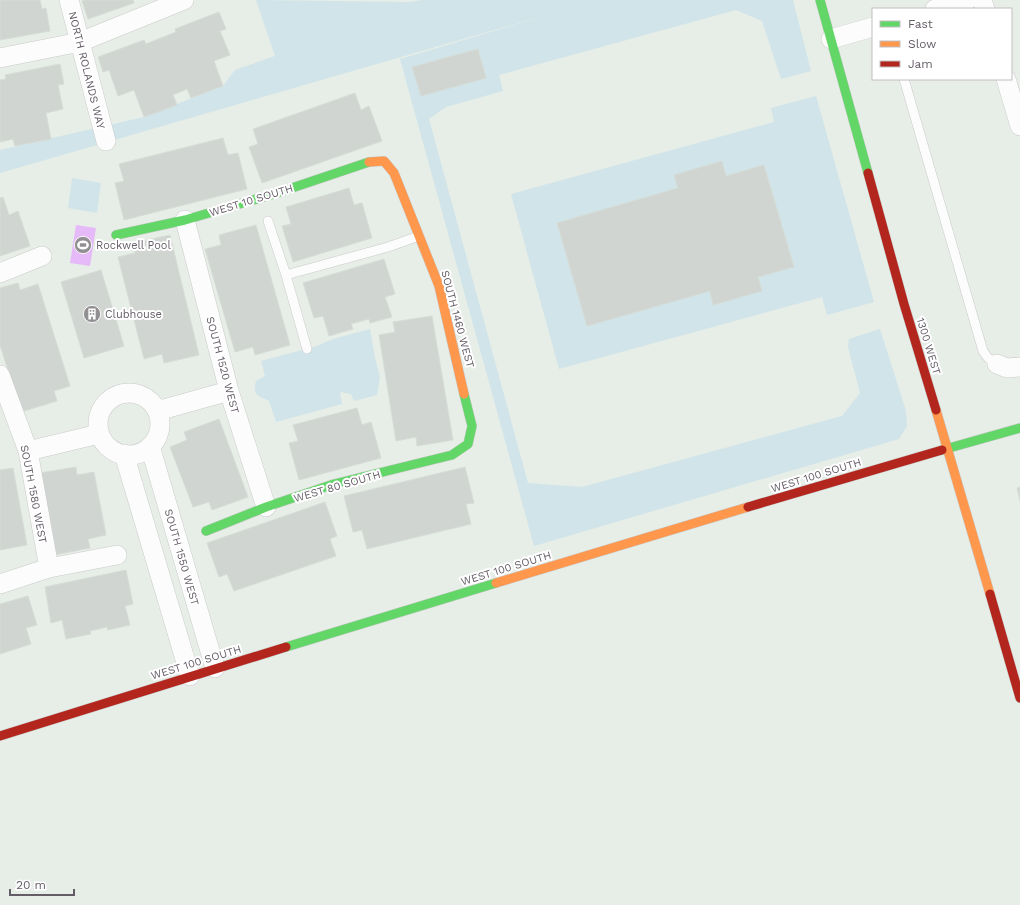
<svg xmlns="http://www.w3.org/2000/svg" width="1020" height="905" font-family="'Work Sans',sans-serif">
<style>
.green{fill:#d0e4e9}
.water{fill:#e6baf8}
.building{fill:#d0d5d1;stroke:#d6dcd6}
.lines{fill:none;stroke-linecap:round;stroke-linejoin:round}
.lane-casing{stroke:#cbcbcb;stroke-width:10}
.street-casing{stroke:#cbcbcb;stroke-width:20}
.fast-casing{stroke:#c8c9c9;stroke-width:10}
.slow-casing{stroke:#c8c9c9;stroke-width:10}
.jam-casing{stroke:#c8c9c9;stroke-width:10}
.lane{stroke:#fbfcfb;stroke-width:9}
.street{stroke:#fbfcfb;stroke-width:19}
.fast{stroke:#63d668;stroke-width:9}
.slow{stroke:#ff974d;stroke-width:9}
.jam{stroke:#b3261e;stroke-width:9}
.labels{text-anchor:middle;stroke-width:4;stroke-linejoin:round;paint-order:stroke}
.street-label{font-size:11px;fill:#645c66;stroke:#fff}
.poi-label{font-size:11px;fill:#645c66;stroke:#fff;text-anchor:start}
</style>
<rect width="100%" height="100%" fill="#e7ede7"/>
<path class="green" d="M 256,0 L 409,2 L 423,0 L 793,0 L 811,71 L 781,79 L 762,21 L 736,10 L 499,75 L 503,91 L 446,107 L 429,119 L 528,483 L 582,487 L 842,416 L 860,393 L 848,347 L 849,339 L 880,329 L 906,411 L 907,426 L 899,439 L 534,546 L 400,59 L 564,10 L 0,173 L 0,150 L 144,117 L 223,86 L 235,70 L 275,56 Z
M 816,96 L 874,302 L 827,315 L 822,297 L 559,369 L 511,194 L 774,122 L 771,108 Z
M 72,178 L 101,183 L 97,213 L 68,208 Z
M 370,329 L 375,358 L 380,377 L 377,395 L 354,401 L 351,394 L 340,392 L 342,404 L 276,422 L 269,401 C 258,396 252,395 256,381 L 265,376 L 261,361 L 317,346 L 333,339 Z"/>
<path class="water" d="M 76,225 L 96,228 L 90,266 L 70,263 Z"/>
<path class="building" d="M 0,0 L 40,0 L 42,9 L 46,8 L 50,31 L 0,40 Z
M 84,0 L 133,0 L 134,3 L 88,19 L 82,1 Z
M 219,12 L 226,29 L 220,31 L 230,55 L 214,61 L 223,86 L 191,98 L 187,89 L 173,95 L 177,105 L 144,117 L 134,90 L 118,96 L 109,70 L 103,72 L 98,57 L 144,40 L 146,44 L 176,32 L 175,29 Z
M 478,49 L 486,78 L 421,96 L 412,67 Z
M 60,64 L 64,84 L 58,85 L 63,109 L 46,113 L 51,139 L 15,146 L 13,139 L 0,142 L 0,80 L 6,79 L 5,75 Z
M 355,93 L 361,110 L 369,106 L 382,141 L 262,183 L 249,147 L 258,144 L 253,129 Z
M 223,138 L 228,155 L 238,153 L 247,189 L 124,220 L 115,183 L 124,181 L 119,164 Z
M 722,161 L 726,176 L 764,165 L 794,267 L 758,277 L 762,291 L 713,305 L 710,291 L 587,326 L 557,223 L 678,188 L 674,175 Z
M 349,188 L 354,205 L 362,203 L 372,238 L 293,262 L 282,226 L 291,224 L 286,207 Z
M 3,197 L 9,215 L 18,211 L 30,246 L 0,256 L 0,198 Z
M 256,225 L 290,345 L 255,355 L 253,347 L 235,352 L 205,249 L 221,245 L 219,235 Z
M 170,235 L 199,355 L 164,363 L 162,354 L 144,359 L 118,257 L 135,253 L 133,243 Z
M 384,259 L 395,294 L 385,297 L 392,317 L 370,323 L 369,319 L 351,324 L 353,329 L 329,336 L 323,316 L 314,318 L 303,283 Z
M 101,270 L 124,346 L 84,358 L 61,282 Z
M 18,283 L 20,290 L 38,284 L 70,386 L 54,391 L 57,401 L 21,412 L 0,345 L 0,288 Z
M 432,316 L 453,440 L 417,446 L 416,437 L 396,441 L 379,335 L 395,332 L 393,322 Z
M 357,408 L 362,425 L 371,422 L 381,458 L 299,480 L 289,443 L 298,441 L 293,425 Z
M 219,419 L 248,497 L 212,510 L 209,502 L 193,507 L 170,447 L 187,440 L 184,432 Z
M 76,467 L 77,475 L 94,472 L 106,535 L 88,539 L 90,548 L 54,555 L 40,473 Z
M 465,467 L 474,503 L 466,504 L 471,524 L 367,549 L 362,530 L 353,532 L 344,496 Z
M 13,468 L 27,545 L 0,550 L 0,470 Z
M 1020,487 L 1020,501 L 1017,488 Z
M 325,502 L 337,536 L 330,539 L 336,556 L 234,591 L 227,574 L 219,577 L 207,543 Z
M 126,570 L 133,604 L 125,606 L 130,625 L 108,630 L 107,627 L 90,631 L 91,634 L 66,639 L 62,620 L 51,623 L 45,587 Z
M 28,596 L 37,625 L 26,628 L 31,644 L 0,654 L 0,604 Z"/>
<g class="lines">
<defs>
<path id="lane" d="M 904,79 L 983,351 L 988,358 L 997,364
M 268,221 L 286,275 L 307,349
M 286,275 L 388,247 L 419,236"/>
<path id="street" d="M 69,0 L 106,141
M 982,0 L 985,9
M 935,9 L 967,0
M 831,39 L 873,27
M 0,58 L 80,42 L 184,0
M 1006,79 L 1020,126
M 185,220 L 229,391 L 266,507
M 0,273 L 42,256
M 997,364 L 1007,368 L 1020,367
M 0,375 L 28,451 L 49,568
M98 424a31 31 0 1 1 62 0a31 31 0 1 1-62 0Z
M 157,411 L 229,391
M 150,446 L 215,668
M 28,451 L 99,434
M 124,454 L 190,676
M 0,584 L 49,568 L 117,555"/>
<path id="fast" d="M 820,0 L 868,173
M 116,235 L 185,220 L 277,193 L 369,162
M 942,450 L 1020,428
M 206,531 L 266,507 L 334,484 L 452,455 L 468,444 L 472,426 L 464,394
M 286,647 L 496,583"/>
<path id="slow" d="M 369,162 L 384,161 L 394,173 L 439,286 L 464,394
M 936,410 L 990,594
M 496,583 L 748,507"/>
<path id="jam" d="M 868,173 L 904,304 L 936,410
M 748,507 L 942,450
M 990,594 L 1020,698
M 0,736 L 286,647"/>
</defs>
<use href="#lane" class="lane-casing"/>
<use href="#street" class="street-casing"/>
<use href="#fast" class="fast-casing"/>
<use href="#slow" class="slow-casing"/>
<use href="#jam" class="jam-casing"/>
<use href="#lane" class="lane"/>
<use href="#street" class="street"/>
<use href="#fast" class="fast"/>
<use href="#slow" class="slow"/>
<use href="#jam" class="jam"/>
</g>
<defs>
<symbol id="stadium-disc" viewBox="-11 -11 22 22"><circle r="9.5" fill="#928f93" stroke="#fff"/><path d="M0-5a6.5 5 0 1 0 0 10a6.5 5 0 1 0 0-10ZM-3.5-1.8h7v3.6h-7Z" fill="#fff"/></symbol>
<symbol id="building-disc" viewBox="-11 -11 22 22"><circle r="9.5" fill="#928f93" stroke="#fff"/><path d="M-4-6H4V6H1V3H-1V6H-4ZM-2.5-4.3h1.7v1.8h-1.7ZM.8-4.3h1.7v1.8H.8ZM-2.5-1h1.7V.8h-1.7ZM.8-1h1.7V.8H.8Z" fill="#fff"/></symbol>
</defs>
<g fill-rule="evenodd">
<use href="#stadium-disc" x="73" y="235" width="20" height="20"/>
<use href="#building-disc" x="82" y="304" width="20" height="20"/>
</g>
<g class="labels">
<g class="street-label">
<text transform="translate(87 70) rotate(76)" y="4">NORTH ROLANDS WAY</text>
<text transform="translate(251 200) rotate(-17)" y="4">WEST 10 SOUTH</text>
<text transform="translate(458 319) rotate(75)" y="4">SOUTH 1460 WEST</text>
<text transform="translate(929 346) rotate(73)" y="4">1300 WEST</text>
<text transform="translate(223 365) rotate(75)" y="4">SOUTH 1520 WEST</text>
<text transform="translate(816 475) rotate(-17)" y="4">WEST 100 SOUTH</text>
<text transform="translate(337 486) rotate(-16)" y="4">WEST 80 SOUTH</text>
<text transform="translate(34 494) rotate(79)" y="4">SOUTH 1580 WEST</text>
<text transform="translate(182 557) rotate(74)" y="4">SOUTH 1550 WEST</text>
<text transform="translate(506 568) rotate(-17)" y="4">WEST 100 SOUTH</text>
<text transform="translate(196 662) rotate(-17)" y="4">WEST 100 SOUTH</text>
</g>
<g class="poi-label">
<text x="96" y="249">Rockwell Pool</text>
<text x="105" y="318">Clubhouse</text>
</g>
</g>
<rect x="872" y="8" width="140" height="72" fill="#ffffff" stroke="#c1bec2"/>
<rect x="880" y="21" width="20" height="6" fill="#63d668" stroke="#c1bec2"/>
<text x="908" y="28" font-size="12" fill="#645c66">Fast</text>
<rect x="880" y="41" width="20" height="6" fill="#ff974d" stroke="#c1bec2"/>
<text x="908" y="48" font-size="12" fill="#645c66">Slow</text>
<rect x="880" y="61" width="20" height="6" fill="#b3261e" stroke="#c1bec2"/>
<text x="908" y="68" font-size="12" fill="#645c66">Jam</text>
<path d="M10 889v6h64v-6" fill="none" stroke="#645c66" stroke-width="2"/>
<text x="16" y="889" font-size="12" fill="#645c66" stroke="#ffffff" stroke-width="3" paint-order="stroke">20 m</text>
</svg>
